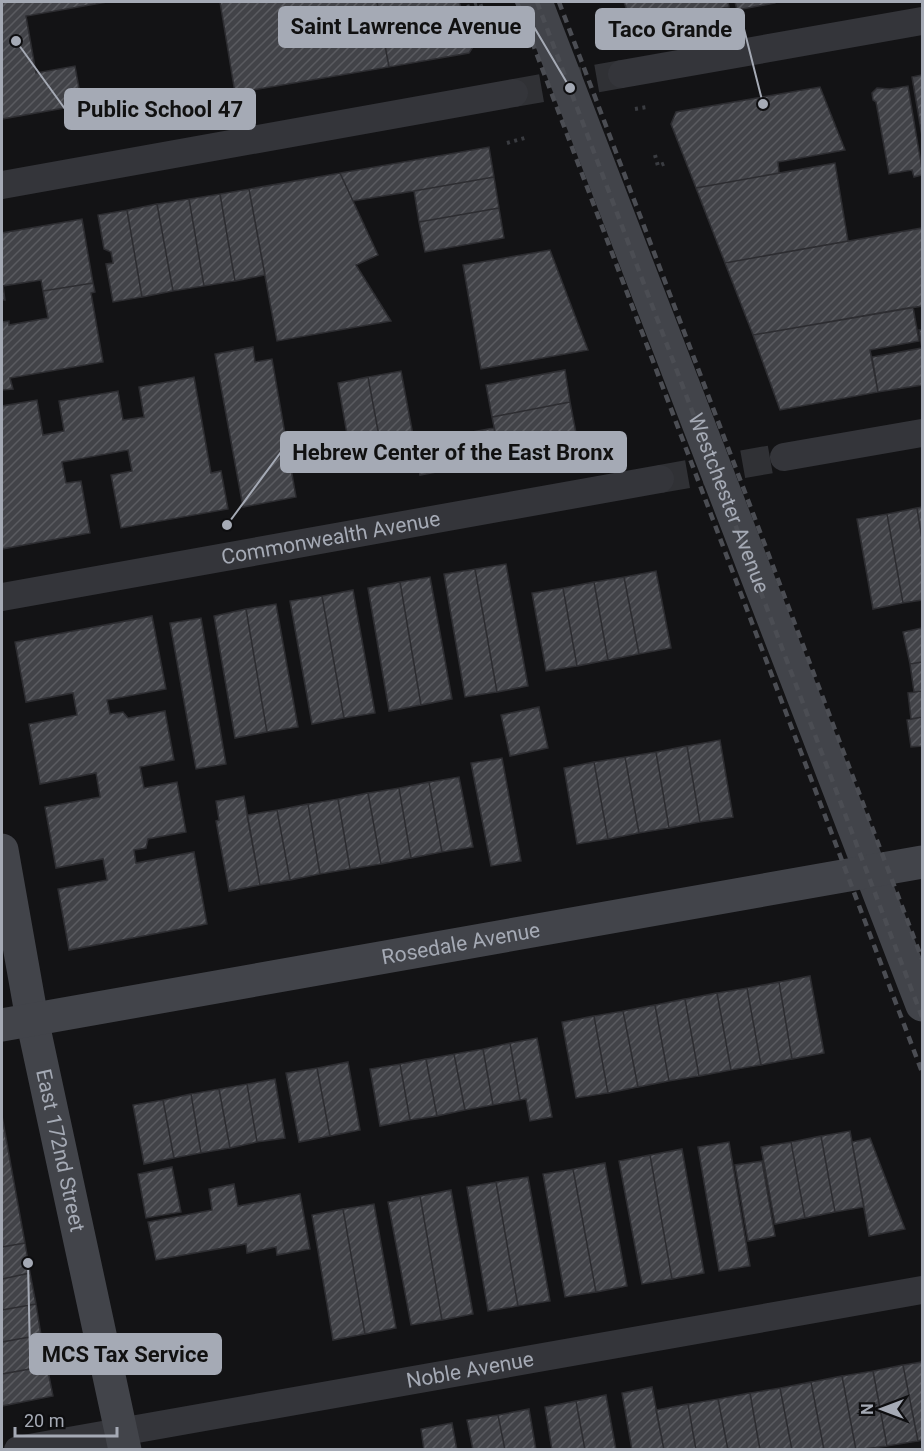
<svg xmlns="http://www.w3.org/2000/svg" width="924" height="1451" font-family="Roboto,sans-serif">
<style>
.building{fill:url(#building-hatch);stroke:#2d2d31;stroke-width:1.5}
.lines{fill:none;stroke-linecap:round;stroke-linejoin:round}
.street-tunnel{stroke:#303135;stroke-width:28;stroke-dasharray:28 14;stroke-linecap:butt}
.path{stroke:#3a3c41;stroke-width:4;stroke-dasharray:3 4.5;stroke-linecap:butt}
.street{stroke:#34353a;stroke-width:28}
.secondary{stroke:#42444a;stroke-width:33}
.rail{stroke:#4b4d53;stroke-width:4.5;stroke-dasharray:8 6;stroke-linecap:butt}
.labels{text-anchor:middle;stroke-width:5;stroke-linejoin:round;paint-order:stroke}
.street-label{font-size:21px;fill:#a5aab5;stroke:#0e0e10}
.leader{fill:none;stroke:#a5aab5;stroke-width:2}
.callout-dot{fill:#a5aab5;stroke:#0e0e10;stroke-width:2}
.callout{fill:#a5aab5;stroke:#a5aab5;stroke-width:2}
.callout-label{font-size:22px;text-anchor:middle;font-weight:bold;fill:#111}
</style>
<defs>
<pattern id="building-hatch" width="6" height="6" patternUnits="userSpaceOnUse" patternTransform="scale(1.5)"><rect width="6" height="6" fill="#424348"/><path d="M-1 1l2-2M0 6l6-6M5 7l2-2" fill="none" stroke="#5a5b60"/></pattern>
</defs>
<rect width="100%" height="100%" fill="#131315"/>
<path class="building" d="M 2,2 L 107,2 L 26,16 L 36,73 L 75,66 L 82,105 L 2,119 Z
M 220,2 L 377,2 L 389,67 L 235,93 Z
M 377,2 L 459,2 L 475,44 L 469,53 L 389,67 Z
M 624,2 L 728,2 L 729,7 L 632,25 Z
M 735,2 L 775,2 L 775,3 L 737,10 Z
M 922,75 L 922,136 L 912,77 Z
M 908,86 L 922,169 L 922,175 L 914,177 L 912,170 L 889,174 L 876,102 L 873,100 L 872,93 L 877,88 L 890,89 Z
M 820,87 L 845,150 L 778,162 L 779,173 L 696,188 L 671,124 L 676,112 Z
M 489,147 L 494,177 L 414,191 L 353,201 L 340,173 Z
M 835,163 L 848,241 L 725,263 L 696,188 Z
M 340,173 L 378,255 L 356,265 L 391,321 L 277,341 L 249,189 Z
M 494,177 L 499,208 L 419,222 L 414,191 Z
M 249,189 L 265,275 L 235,281 L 220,194 Z
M 220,194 L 235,281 L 204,286 L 189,199 Z
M 189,199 L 204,286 L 173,291 L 157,204 Z
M 157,204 L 173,291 L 142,297 L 127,210 Z
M 499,208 L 504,238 L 425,252 L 419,222 Z
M 127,210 L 142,297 L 113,302 L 106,264 L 113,263 L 111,252 L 104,249 L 98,215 Z
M 82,219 L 93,283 L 43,291 L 41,280 L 3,286 L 5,300 L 2,300 L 2,233 Z
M 922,228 L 922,306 L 753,335 L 725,263 Z
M 550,250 L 588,350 L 481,369 L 463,265 Z
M 93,283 L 95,292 L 91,293 L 103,362 L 10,378 L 13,389 L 2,390 L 2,322 L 9,321 L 9,325 L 48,318 L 43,291 Z
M 913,307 L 919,341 L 870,350 L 878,392 L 780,410 L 753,335 Z
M 919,330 L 922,330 L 922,351 L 922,348 Z
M 253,347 L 255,362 L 272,359 L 296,497 L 243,507 L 215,354 Z
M 922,348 L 922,385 L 878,392 L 872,357 Z
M 565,370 L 570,402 L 492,417 L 486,385 Z
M 401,371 L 415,446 L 382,452 L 368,377 Z
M 194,377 L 211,473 L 221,471 L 228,509 L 121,528 L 111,475 L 132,471 L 128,450 L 62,462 L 66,483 L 81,481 L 90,533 L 2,549 L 2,406 L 37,400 L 43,435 L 64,431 L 59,401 L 118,391 L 123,420 L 144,417 L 139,387 Z
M 368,377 L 382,452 L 351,457 L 338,383 Z
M 570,402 L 576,433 L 498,447 L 492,417 Z
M 494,428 L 500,460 L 420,475 L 414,443 Z
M 922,507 L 922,540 L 917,508 Z
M 917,508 L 922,540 L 922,600 L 903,603 L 887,514 Z
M 887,514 L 903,603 L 873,609 L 857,519 Z
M 506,564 L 528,686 L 497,692 L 475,569 Z
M 475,569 L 497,692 L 465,697 L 444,574 Z
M 656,571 L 671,648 L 639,654 L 624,577 Z
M 430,577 L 452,699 L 421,705 L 400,582 Z
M 624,577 L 639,654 L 608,660 L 594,582 Z
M 400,582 L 421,705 L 389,711 L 368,588 Z
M 594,582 L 608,660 L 577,666 L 563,588 Z
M 563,588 L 577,666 L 546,671 L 532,593 Z
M 353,590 L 375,713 L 344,718 L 322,596 Z
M 322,596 L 344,718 L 312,724 L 290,601 Z
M 276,604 L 298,727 L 267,732 L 246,609 Z
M 246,609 L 267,732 L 235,738 L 214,616 Z
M 152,616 L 166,689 L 107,700 L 110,714 L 123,712 L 128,718 L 165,711 L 174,760 L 140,767 L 144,788 L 177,782 L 186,832 L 148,839 L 146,848 L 134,850 L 136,863 L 194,852 L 207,924 L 69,950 L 58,889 L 107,880 L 103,859 L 56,868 L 45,807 L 100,797 L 96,773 L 40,784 L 29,724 L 77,715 L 73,693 L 26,702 L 15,642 Z
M 201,618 L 226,764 L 196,769 L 170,623 Z
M 922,628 L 922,662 L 910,664 L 903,632 Z
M 922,662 L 922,691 L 914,692 L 910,664 Z
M 922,691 L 922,717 L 911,719 L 908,693 Z
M 539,707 L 548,748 L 510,756 L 501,715 Z
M 922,717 L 922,746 L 911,747 L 907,720 Z
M 720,740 L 733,817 L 700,822 L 687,746 Z
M 687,746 L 700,822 L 669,828 L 656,752 Z
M 656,752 L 669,828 L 639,833 L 625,757 Z
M 625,757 L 639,833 L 608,839 L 594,762 Z
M 502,758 L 521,861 L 491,866 L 471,763 Z
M 594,762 L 608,839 L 577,844 L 564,768 Z
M 459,777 L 473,847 L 442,852 L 429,782 Z
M 429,782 L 442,852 L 411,858 L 399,788 Z
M 399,788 L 411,858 L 381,864 L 368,793 Z
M 368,793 L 381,864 L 350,869 L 338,799 Z
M 244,796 L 260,885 L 229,891 L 216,821 L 219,820 L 216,801 Z
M 338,799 L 350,869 L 320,874 L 308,804 Z
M 308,804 L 320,874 L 290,880 L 277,810 Z
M 277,810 L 290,880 L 260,885 L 247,815 Z
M 810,976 L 824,1053 L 792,1059 L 779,982 Z
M 779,982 L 792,1059 L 761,1065 L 747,988 Z
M 747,988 L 761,1065 L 731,1070 L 717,993 Z
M 717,993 L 731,1070 L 699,1076 L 685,999 Z
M 685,999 L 699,1076 L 669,1081 L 655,1005 Z
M 655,1005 L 669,1081 L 638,1087 L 623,1011 Z
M 623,1011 L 638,1087 L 608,1093 L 594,1016 Z
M 594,1016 L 608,1093 L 576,1098 L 562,1022 Z
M 537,1038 L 552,1117 L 530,1121 L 526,1099 L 520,1100 L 510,1043 Z
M 510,1043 L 520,1100 L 493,1105 L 483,1049 Z
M 483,1049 L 493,1105 L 465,1110 L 454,1054 Z
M 454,1054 L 465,1110 L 437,1116 L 426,1059 Z
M 426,1059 L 437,1116 L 410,1120 L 400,1064 Z
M 348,1062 L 360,1130 L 330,1136 L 317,1068 Z
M 400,1064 L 410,1120 L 380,1126 L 370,1069 Z
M 317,1068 L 330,1136 L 299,1142 L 286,1073 Z
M 275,1079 L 285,1138 L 257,1142 L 247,1084 Z
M 247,1084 L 257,1142 L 230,1148 L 219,1089 Z
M 219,1089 L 230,1148 L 201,1153 L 191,1094 Z
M 191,1094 L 201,1153 L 174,1158 L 163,1100 Z
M 163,1100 L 174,1158 L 144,1164 L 133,1105 Z
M 2,1116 L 25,1243 L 2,1247 Z
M 850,1131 L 864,1207 L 835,1212 L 821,1136 Z
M 821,1136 L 835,1212 L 805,1218 L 791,1142 Z
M 870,1138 L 905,1229 L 869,1236 L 852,1142 Z
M 729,1142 L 750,1266 L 719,1271 L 698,1147 Z
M 791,1142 L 805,1218 L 775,1224 L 761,1147 Z
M 682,1149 L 704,1273 L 672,1279 L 650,1155 Z
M 650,1155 L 672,1279 L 642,1284 L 619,1161 Z
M 762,1161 L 775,1236 L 748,1241 L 735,1165 Z
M 605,1163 L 627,1286 L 596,1292 L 573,1169 Z
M 172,1167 L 181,1212 L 146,1218 L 138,1174 Z
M 573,1169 L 596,1292 L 565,1297 L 543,1174 Z
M 528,1177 L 550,1301 L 518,1306 L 496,1182 Z
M 496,1182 L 518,1306 L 488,1311 L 467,1187 Z
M 234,1184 L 238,1206 L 300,1194 L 310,1249 L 277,1255 L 276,1247 L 247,1253 L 246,1244 L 156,1260 L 148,1222 L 212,1210 L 209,1189 Z
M 451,1190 L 473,1314 L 442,1320 L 420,1196 Z
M 420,1196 L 442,1320 L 411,1325 L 388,1202 Z
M 374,1204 L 396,1328 L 365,1334 L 343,1209 Z
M 343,1209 L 365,1334 L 333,1340 L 312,1215 Z
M 25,1243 L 30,1273 L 2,1279 L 2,1247 Z
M 30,1273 L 36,1304 L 2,1310 L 2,1279 Z
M 36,1304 L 41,1335 L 2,1342 L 2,1310 Z
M 41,1335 L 47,1366 L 2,1374 L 2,1342 Z
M 922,1362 L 922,1440 L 918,1441 L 903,1365 Z
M 903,1365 L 918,1441 L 887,1446 L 873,1371 Z
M 47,1366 L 53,1396 L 2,1406 L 2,1374 Z
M 873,1371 L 887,1446 L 856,1450 L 842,1376 Z
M 842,1376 L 856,1450 L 824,1450 L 811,1382 Z
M 811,1382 L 824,1450 L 792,1450 L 780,1388 Z
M 652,1387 L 664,1450 L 632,1450 L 622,1393 Z
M 780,1388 L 792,1450 L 760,1450 L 750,1393 Z
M 750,1393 L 760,1450 L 728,1450 L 718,1399 Z
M 606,1395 L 616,1450 L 585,1450 L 576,1401 Z
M 718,1399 L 728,1450 L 696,1450 L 688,1404 Z
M 576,1401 L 585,1450 L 552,1450 L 545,1407 Z
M 688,1404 L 696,1450 L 664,1450 L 656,1410 Z
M 529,1409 L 536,1450 L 505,1450 L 498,1415 Z
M 498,1415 L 505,1450 L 473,1450 L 467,1420 Z
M 452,1423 L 457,1450 L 424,1450 L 421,1429 Z"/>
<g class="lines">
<path class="street-tunnel" d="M 514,93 L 622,74
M 660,479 L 784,457"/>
<path class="path" d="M 467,7 L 480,3 L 485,16
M 635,109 L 647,107
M 507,143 L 528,137
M 655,155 L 658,166 L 668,162"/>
<g class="street">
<path d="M 622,74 L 922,21"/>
<path d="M 2,185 L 514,93"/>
<path d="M 784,457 L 922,433"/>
<path id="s1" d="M 2,597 L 660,479"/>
<path id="s2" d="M 18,1450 L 922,1290"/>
</g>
<g class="secondary">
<path id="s3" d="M 536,2 L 922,1005"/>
<path id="s4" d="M 2,850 L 32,1019 L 125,1450"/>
<path id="s5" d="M 2,1025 L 922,862"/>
</g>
<path class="rail" d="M 517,2 L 922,1072
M 537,2 L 922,1017
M 559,2 L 922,959"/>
</g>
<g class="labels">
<g class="street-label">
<text dy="7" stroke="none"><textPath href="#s3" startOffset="537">Westchester Avenue</textPath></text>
<text dy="7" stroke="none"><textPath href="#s1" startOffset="334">Commonwealth Avenue</textPath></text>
<text dy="7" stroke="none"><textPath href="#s5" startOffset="466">Rosedale Avenue</textPath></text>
<text dy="7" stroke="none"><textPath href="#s4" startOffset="306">East 172nd Street</textPath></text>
<text dy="7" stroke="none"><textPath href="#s2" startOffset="459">Noble Avenue</textPath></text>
</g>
</g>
<path class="leader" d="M570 88L534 27M763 104L744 29M16 41L65 109M227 525L281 452M28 1263L30 1354"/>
<g class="callout-dot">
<circle cx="570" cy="88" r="6"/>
<circle cx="763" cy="104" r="6"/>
<circle cx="16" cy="41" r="6"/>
<circle cx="227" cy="525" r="6"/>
<circle cx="28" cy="1263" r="6"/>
</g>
<g class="callout">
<rect x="279" y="7" width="255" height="40" rx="6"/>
<rect x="596" y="9" width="148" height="40" rx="6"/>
<rect x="65" y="89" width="190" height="40" rx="6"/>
<rect x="281" y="432" width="345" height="40" rx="6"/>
<rect x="30" y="1334" width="191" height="40" rx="6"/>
</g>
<g class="callout-label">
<text x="406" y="34">Saint Lawrence Avenue</text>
<text x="670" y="37">Taco Grande</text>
<text x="160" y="117">Public School 47</text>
<text x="453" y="460">Hebrew Center of the East Bronx</text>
<text x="125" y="1362">MCS Tax Service</text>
</g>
<rect width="924" height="1451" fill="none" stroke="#a5aab5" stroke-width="6"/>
<g transform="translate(882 1409) rotate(270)" stroke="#0e0e10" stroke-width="4.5" paint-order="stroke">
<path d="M0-4.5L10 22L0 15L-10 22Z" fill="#a5aab5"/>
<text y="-9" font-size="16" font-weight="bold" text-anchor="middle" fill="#a5aab5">N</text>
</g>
<path d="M15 1427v9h102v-9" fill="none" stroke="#a5aab5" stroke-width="3"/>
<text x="24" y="1427" font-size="18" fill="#a5aab5" stroke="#0e0e10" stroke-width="4.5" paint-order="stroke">20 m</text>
</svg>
